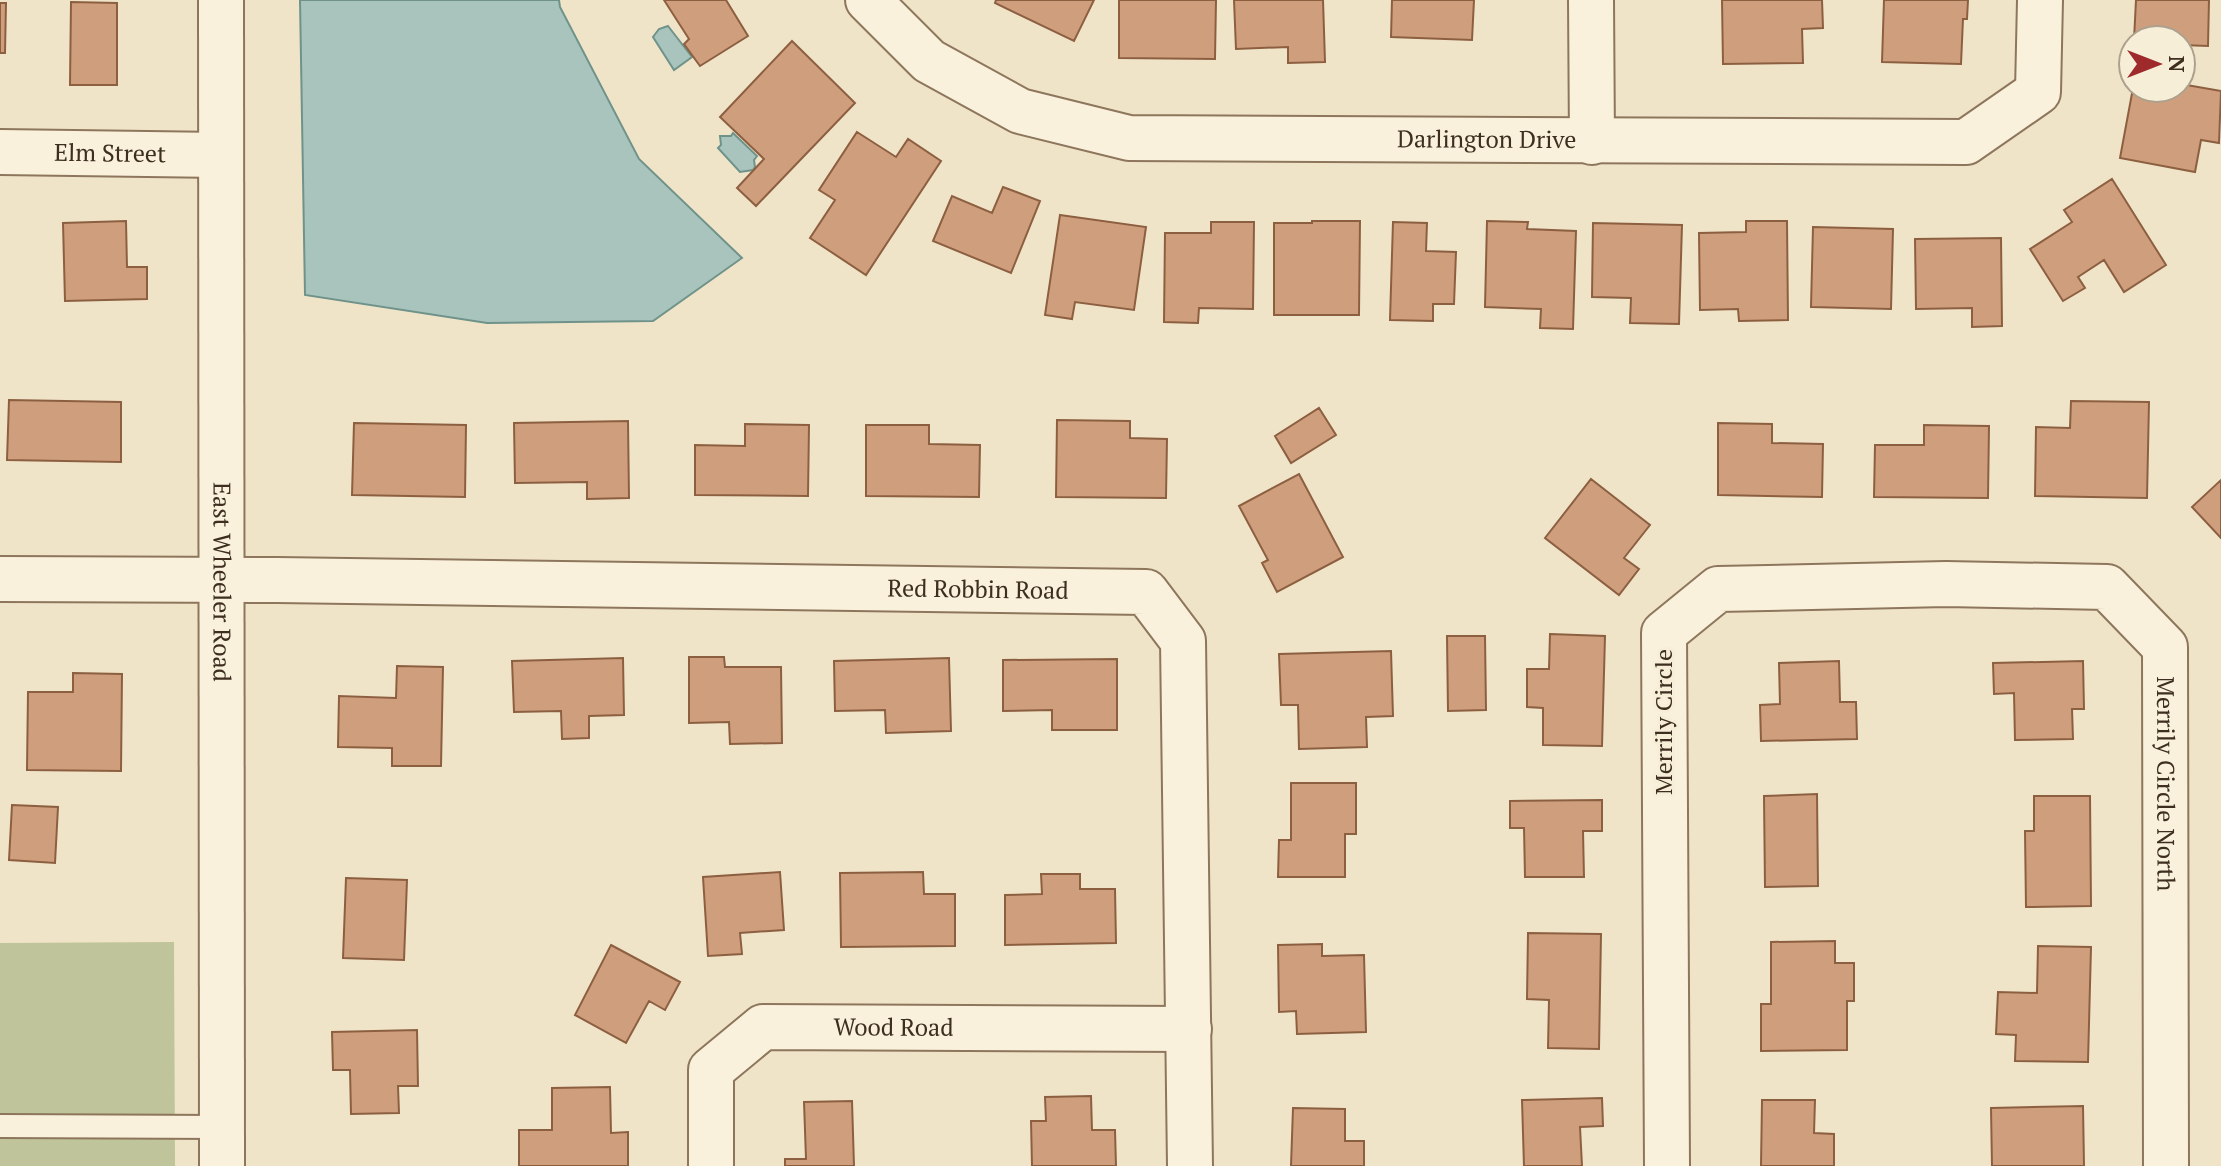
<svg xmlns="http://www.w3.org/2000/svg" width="2221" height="1166" font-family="'PT Serif',serif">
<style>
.cemetery{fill:#bfc49a}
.water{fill:#a9c4bc;stroke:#6f938a;stroke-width:2}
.building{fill:#cf9f7d;stroke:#8d5f41;stroke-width:2}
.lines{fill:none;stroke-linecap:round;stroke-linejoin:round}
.service-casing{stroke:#8d765c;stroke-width:26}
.minor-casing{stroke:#8d765c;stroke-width:48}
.tertiary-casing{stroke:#8d765c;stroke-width:48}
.service{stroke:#faf1dc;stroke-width:22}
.minor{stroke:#faf1dc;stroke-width:44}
.tertiary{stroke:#faf1dc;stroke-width:44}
.labels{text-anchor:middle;stroke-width:6;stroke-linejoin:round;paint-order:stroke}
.street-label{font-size:24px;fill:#3d2e20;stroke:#f7eed8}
</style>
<rect width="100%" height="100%" fill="#f0e4c8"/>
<path class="cemetery" d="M 174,942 L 175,1166 L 0,1166 L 0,943 Z"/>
<path class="water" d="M 300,0 L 559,0 L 560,7 L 639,159 L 742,258 L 653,321 L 487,323 L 305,295 Z
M 668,26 L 692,57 L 674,70 L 653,37 L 659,29 Z
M 733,133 L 757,156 L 754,160 L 755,167 L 753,170 L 740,172 L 718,148 L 721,145 L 720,136 L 731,136 Z"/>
<path class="building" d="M 664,0 L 726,0 L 748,36 L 700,66 L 684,44 L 689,39 Z
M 996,0 L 1094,0 L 1074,41 L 995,3 Z
M 1119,0 L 1216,0 L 1215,59 L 1119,58 Z
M 1234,0 L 1323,0 L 1325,62 L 1288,63 L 1288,47 L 1236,49 Z
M 1392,0 L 1474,0 L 1472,40 L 1391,37 Z
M 1722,0 L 1822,0 L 1823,28 L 1802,29 L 1803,63 L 1723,64 Z
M 1884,0 L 1968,0 L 1967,19 L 1963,19 L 1961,64 L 1882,62 Z
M 2136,0 L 2209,0 L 2208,46 L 2181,45 L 2181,40 L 2134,40 Z
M 71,2 L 117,3 L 117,85 L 70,85 Z
M 0,3 L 6,3 L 5,53 L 0,53 Z
M 792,41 L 855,103 L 756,206 L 737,188 L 764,159 L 720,117 Z
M 2181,84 L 2221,91 L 2219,143 L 2201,140 L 2195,172 L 2120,158 L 2133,88 L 2181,88 Z
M 857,132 L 896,157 L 908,139 L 941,161 L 866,275 L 810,238 L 835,200 L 819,190 Z
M 2112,179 L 2166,265 L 2124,292 L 2104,260 L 2078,277 L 2085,288 L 2063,301 L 2030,249 L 2072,222 L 2064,210 Z
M 1003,187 L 1040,201 L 1011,273 L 933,241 L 952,196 L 992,213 Z
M 1060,215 L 1146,227 L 1134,310 L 1075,302 L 1072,319 L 1045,315 Z
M 126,221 L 127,267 L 147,267 L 147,299 L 65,301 L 63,223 Z
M 1312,221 L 1360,221 L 1359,315 L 1274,315 L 1274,223 L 1312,223 Z
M 1487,221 L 1528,222 L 1527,229 L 1576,231 L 1573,329 L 1540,328 L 1541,309 L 1485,307 Z
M 1746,221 L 1787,221 L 1788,320 L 1739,321 L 1738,309 L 1700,310 L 1699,233 L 1746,232 Z
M 1211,222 L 1254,222 L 1253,309 L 1199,308 L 1198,323 L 1164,322 L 1165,233 L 1211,233 Z
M 1393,222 L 1427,223 L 1426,251 L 1456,252 L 1454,304 L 1433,304 L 1433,321 L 1390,320 Z
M 1593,223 L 1682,225 L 1679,324 L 1630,323 L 1631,298 L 1592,297 Z
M 1813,227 L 1893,229 L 1891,309 L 1811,307 Z
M 2001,238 L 2002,326 L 1972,327 L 1972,308 L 1916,309 L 1915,239 Z
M 9,400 L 121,402 L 121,462 L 7,460 Z
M 2071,401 L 2149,402 L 2147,498 L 2035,496 L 2036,427 L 2070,428 Z
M 1319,408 L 1336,435 L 1291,463 L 1275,436 Z
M 1057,420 L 1130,421 L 1130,438 L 1167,439 L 1166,498 L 1056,497 Z
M 628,421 L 629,498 L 587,499 L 587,482 L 515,483 L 514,423 Z
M 354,423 L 466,425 L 465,497 L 352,495 Z
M 1718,423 L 1772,424 L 1772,443 L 1823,444 L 1822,497 L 1718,495 Z
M 745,424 L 809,425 L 808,496 L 695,495 L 695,445 L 745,446 Z
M 866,425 L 929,425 L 929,444 L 980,445 L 979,497 L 866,496 Z
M 1924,425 L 1989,426 L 1988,498 L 1874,497 L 1875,445 L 1924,445 Z
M 1299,474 L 1343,557 L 1277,592 L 1262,563 L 1268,560 L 1239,506 Z
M 1591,479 L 1650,525 L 1624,558 L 1639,569 L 1619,595 L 1545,538 Z
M 2221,480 L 2221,538 L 2192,507 Z
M 1550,634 L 1605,636 L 1602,746 L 1543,745 L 1543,708 L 1527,707 L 1527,669 L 1549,669 Z
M 1447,636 L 1485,636 L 1486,710 L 1448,711 Z
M 1391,651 L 1393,716 L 1366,717 L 1367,747 L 1299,749 L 1298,705 L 1281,705 L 1279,654 Z
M 689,657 L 724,657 L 725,667 L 781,667 L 782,743 L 730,744 L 729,722 L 689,723 Z
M 623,658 L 624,715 L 589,716 L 589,738 L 562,739 L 561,711 L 514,712 L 512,661 Z
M 949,658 L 951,731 L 886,733 L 885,710 L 835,711 L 834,661 Z
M 1117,659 L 1117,730 L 1052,730 L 1052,710 L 1003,711 L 1003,660 Z
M 1839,661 L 1840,702 L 1856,702 L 1857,739 L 1761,741 L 1760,705 L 1780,704 L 1779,663 Z
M 2083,661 L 2084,709 L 2072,709 L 2073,739 L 2015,740 L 2014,693 L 1994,694 L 1993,663 Z
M 397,666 L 443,667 L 441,766 L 392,766 L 392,748 L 338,747 L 339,696 L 396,698 Z
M 73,673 L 122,674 L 121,771 L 27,770 L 28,692 L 73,692 Z
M 1291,783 L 1356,783 L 1356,834 L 1345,834 L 1345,877 L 1278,877 L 1279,840 L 1291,840 Z
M 1817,794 L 1818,886 L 1765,887 L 1764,796 Z
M 2034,796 L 2090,796 L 2091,906 L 2026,907 L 2025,831 L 2034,831 Z
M 1602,800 L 1602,831 L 1583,831 L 1584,877 L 1525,877 L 1524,828 L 1510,828 L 1510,801 Z
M 12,805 L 58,807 L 55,863 L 9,860 Z
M 780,872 L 784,930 L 740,933 L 742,954 L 708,956 L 703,877 Z
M 923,872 L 924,894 L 955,894 L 955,946 L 841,947 L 840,873 Z
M 1041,874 L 1080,874 L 1080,889 L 1115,889 L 1116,943 L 1005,945 L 1005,895 L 1042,894 Z
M 346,878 L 407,880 L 404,960 L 343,958 Z
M 1528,933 L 1601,934 L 1599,1049 L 1548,1048 L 1549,1000 L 1527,999 Z
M 1835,941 L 1835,963 L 1854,963 L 1854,1001 L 1847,1001 L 1847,1050 L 1761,1051 L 1761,1004 L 1771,1004 L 1771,942 Z
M 1322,944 L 1322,956 L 1364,955 L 1366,1032 L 1297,1034 L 1296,1011 L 1279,1012 L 1278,945 Z
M 611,945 L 680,982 L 665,1010 L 649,1001 L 626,1043 L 575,1015 Z
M 2038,946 L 2091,947 L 2088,1062 L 2015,1061 L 2016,1035 L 1996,1034 L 1998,992 L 2037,993 Z
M 417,1030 L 418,1086 L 398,1086 L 399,1113 L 351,1114 L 350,1070 L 333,1070 L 332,1032 Z
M 610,1087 L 611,1133 L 628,1132 L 628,1166 L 519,1166 L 519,1130 L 552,1130 L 552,1088 Z
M 1091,1096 L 1092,1130 L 1115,1130 L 1116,1166 L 1032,1166 L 1031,1121 L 1046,1121 L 1045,1097 Z
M 1602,1098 L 1603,1126 L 1580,1127 L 1582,1166 L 1524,1166 L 1522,1100 Z
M 1762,1100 L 1815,1100 L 1814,1133 L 1834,1134 L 1834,1166 L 1761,1166 Z
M 852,1101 L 854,1166 L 785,1166 L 785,1159 L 806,1159 L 804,1102 Z
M 2083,1106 L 2084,1166 L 1992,1166 L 1991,1108 Z
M 1293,1108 L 1345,1109 L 1345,1141 L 1364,1141 L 1364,1166 L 1291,1166 Z"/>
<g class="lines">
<defs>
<path id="service" d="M 0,1126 L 222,1127"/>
<g id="minor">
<path id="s1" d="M 868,0 L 929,61 L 1020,111 L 1129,138 L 1966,142 L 2038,92 L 2040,0"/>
<path d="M 1591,0 L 1592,142"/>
<path id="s2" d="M 0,152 L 221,155"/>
<path id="s3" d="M 0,579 L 277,580 L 1146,592 L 1183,641 L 1190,1166"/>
<path id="s4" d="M 711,1166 L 711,1070 L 763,1027 L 1189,1029"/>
<path id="s5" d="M 1667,1166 L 1664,633 L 1718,589 L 1946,584 L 2107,587 L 2165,647 L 2166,1166"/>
</g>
<g id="tertiary">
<path id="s6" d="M 221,0 L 222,1166"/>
</g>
</defs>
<use href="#service" class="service-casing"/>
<use href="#minor" class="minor-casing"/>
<use href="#tertiary" class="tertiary-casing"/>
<use href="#service" class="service"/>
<use href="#minor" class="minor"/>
<use href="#tertiary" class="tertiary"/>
</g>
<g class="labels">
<g class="street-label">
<text dy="8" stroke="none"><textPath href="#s1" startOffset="660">Darlington Drive</textPath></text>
<text dy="8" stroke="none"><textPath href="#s2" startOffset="110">Elm Street</textPath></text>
<text dy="8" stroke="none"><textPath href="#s6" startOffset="582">East Wheeler Road</textPath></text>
<text dy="8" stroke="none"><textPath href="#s3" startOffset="978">Red Robbin Road</textPath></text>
<text transform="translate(1664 722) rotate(-90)" y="8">Merrily Circle</text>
<text dy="8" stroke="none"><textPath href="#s5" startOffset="1212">Merrily Circle North</textPath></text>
<text dy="8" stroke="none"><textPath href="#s4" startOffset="294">Wood Road</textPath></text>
</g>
</g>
<g transform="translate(2157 64) rotate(90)"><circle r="38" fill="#f7eed8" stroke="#ada18e" stroke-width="2"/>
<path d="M0-6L14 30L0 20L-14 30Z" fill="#9e2a2b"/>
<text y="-12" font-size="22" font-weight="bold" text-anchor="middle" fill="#3d2e20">N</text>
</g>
</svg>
